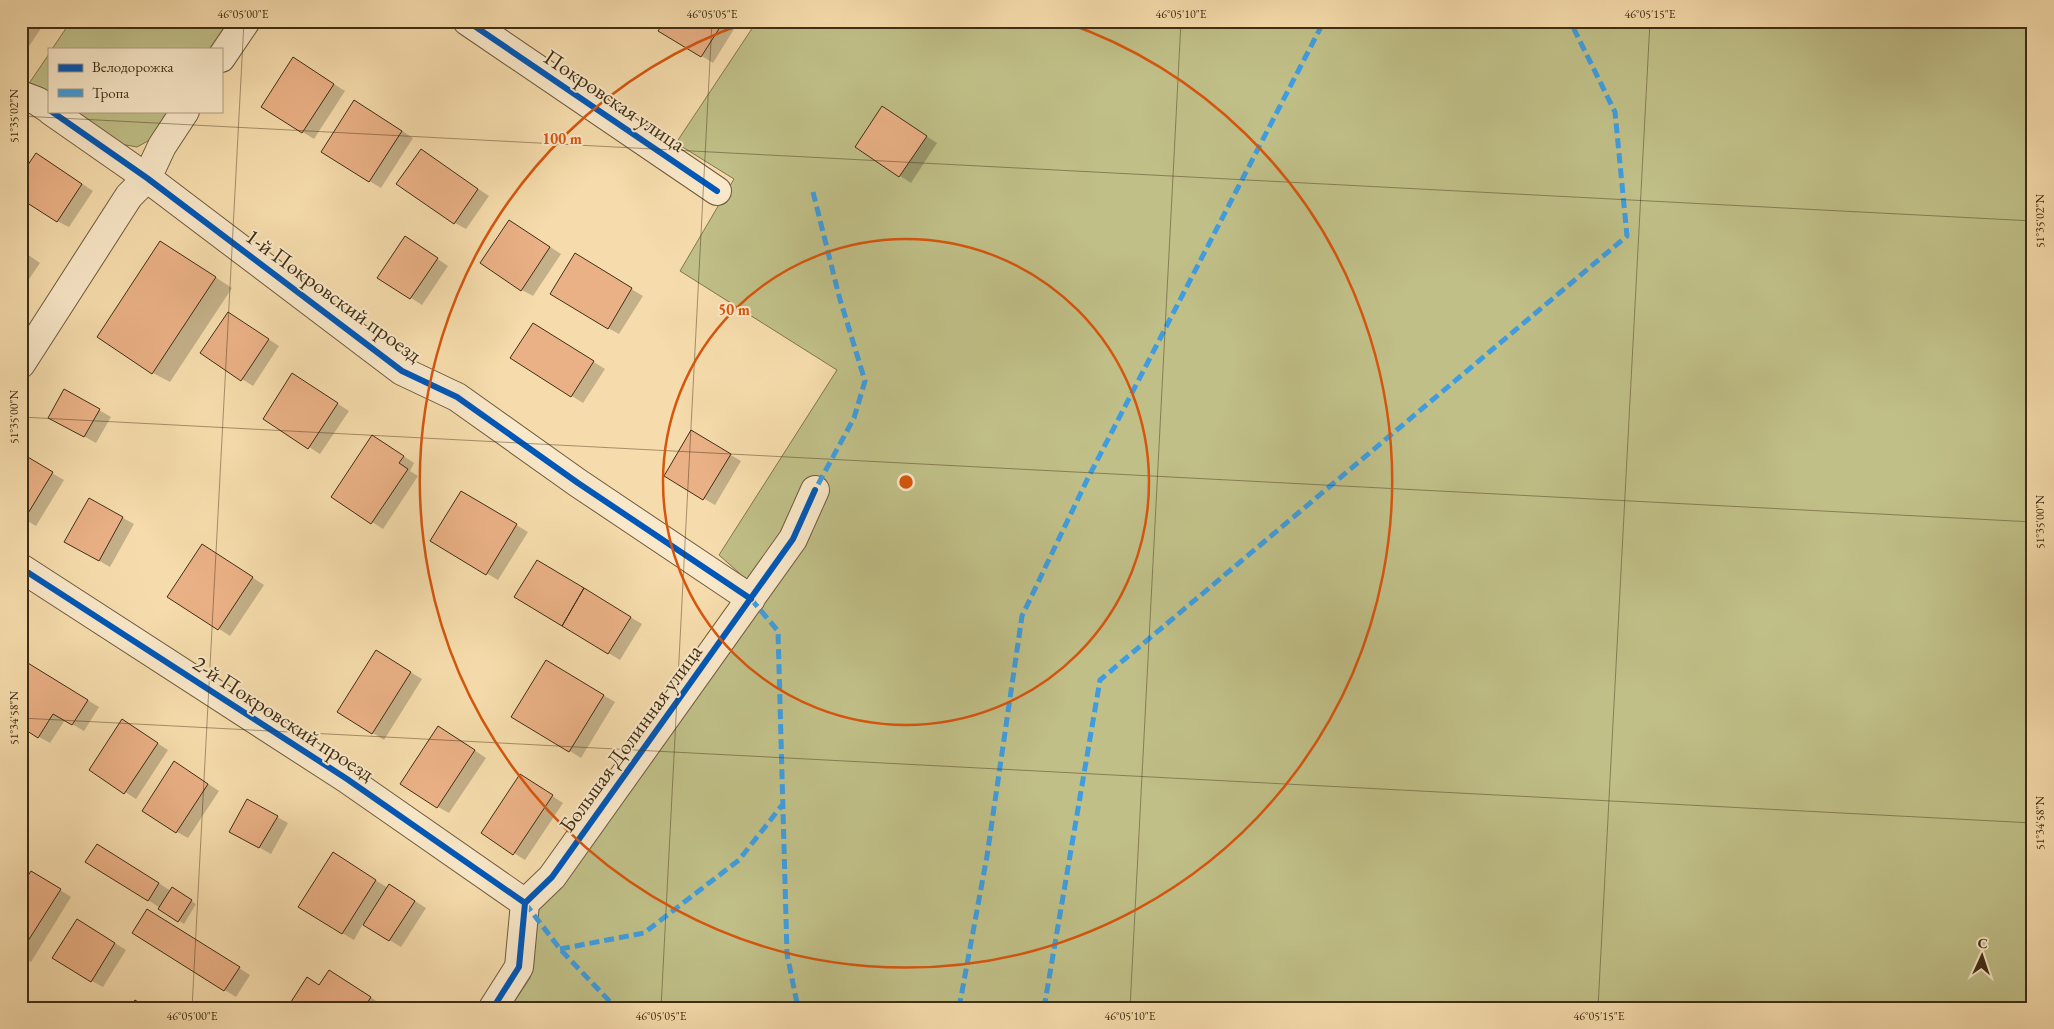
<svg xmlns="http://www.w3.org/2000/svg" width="2054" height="1029" font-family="'EB Garamond',serif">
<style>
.green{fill:#c0bf87;stroke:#80764e}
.shadow{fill:#0003}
.building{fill:#ebb186;stroke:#402e16}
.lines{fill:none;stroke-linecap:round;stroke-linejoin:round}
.street-casing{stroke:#6e5a3c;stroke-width:30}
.street{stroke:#f9e8c9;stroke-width:28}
.quiet{stroke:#3f9ddf;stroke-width:5;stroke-dasharray:10 5;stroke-linecap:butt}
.cycleway-casing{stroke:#f9e8c9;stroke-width:9}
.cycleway{stroke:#0057b8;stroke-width:6}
.ticks{fill:none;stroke:#402e16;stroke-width:1;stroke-opacity:0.45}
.ring{fill:none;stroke:#d7550d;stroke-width:2.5}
.labels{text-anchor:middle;stroke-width:4;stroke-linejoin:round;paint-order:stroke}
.street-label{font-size:22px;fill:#402e16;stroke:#f9e8c9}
.centre{fill:#d7550d;stroke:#f9e8c9;stroke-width:2.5}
.ring-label{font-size:15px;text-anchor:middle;font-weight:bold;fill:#d7550d;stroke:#f9e8c9;stroke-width:4;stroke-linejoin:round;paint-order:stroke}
.neatline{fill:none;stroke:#402e16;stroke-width:2}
.ticks-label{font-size:12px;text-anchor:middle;fill:#402e16}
</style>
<rect width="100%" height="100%" fill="#f6dcac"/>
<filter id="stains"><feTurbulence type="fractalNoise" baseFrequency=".004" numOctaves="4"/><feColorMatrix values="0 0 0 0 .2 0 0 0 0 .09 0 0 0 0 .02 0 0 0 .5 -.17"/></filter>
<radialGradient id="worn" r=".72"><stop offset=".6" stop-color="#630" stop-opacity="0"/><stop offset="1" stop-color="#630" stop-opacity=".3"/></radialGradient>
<path class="green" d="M 71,21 L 234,21 L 215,49 L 52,49 Z
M 757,21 L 2033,21 L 2033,1008 L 510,1008 L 530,978 L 538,911 L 557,879 L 766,597 L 719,555 L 837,370 L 680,271 L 734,179 L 676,143 Z
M 49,54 L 49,93 L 28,85 Z
M 73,111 L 172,111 L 155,137 L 137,147 L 115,143 Z"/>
<path class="shadow" d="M 21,21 L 46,21 L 25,52 L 21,50 Z
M 665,21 L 739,21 L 713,63 L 660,30 Z
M 304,65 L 345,91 L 314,139 L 262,107 Z
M 366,108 L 413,138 L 381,188 L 322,152 Z
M 893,115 L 937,143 L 911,183 L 856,147 Z
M 421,151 L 489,196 L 466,229 L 455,223 Z
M 48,161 L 93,191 L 69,227 L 57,221 Z
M 521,228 L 561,254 L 533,296 L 522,290 Z
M 417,245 L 448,266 L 422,305 L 379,277 Z
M 21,250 L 40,263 L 21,291 Z
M 177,252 L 232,288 L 170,382 L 153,373 Z
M 586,262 L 643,296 L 619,334 L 608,328 Z
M 239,320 L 279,346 L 253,386 L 242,379 Z
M 544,331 L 605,369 L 583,403 L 512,358 Z
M 304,382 L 349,411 L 320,454 L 309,447 Z
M 65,390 L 111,417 L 96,443 L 50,417 Z
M 692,432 L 741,461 L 715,505 L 665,476 Z
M 384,443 L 414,463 L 410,471 L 418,476 L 383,529 L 333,497 Z
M 21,455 L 64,480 L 36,526 L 21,517 Z
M 461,492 L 528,532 L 498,580 L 432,541 Z
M 90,500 L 134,524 L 110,567 L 66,542 Z
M 213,552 L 264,585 L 230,636 L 169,596 Z
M 537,561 L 642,624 L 620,660 L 516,597 Z
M 388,659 L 422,679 L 384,740 L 339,712 Z
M 546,662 L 615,702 L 581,758 L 513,716 Z
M 35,668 L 99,707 L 84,731 L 65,720 L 50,743 L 39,737 Z
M 134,728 L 168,750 L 136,799 L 91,770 Z
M 450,734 L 486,758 L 449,813 L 438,807 Z
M 186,769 L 219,791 L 188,838 L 177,832 Z
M 531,782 L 563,803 L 525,860 L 482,833 Z
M 248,801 L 288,823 L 271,854 L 230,831 Z
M 109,852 L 171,891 L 173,889 L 196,904 L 184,924 L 148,900 Z
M 345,861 L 388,888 L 401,892 L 426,908 L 401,947 L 363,924 L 354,940 L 342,933 Z
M 43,879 L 71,897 L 31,962 L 21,956 L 21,888 Z
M 159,917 L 250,975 L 236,997 L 133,933 Z
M 89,927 L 126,950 L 103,987 L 92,981 Z
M 346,981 L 387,1008 L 289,1008 L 320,986 Z"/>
<path class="building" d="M 664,21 L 724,21 L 701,57 L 658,31 Z
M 293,57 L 334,84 L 302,133 L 261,107 Z
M 354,100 L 402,131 L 369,182 L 321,152 Z
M 882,106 L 927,136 L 899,177 L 855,147 Z
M 421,149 L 478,189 L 454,224 L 396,184 Z
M 36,153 L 82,184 L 57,222 L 21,199 L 21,175 Z
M 509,220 L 550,247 L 521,291 L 480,263 Z
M 405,236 L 438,258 L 410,299 L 377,278 Z
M 160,241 L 216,277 L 152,374 L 97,337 Z
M 21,250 L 29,256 L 21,268 Z
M 575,253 L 632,288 L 608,329 L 550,294 Z
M 228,312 L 269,339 L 241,381 L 200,353 Z
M 533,323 L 594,361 L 571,397 L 510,358 Z
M 292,373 L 338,403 L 308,449 L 263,419 Z
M 64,389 L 100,409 L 84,437 L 48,418 Z
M 691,430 L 731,454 L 703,500 L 664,476 Z
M 372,435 L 404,456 L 399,463 L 408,469 L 371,524 L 331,497 Z
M 21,453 L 53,472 L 24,520 L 21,518 Z
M 461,491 L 517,524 L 486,575 L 430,541 Z
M 89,498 L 123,517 L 99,561 L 64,542 Z
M 202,544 L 253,577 L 218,630 L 167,597 Z
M 537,560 L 584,588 L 562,626 L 514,597 Z
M 584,588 L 631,617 L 608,654 L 562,626 Z
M 376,650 L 411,672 L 372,734 L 337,712 Z
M 23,660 L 88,700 L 72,725 L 53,714 L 38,738 L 21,727 L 21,663 Z
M 546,660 L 604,695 L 569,752 L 511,717 Z
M 122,719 L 158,743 L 124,794 L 89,770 Z
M 438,726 L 475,750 L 437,808 L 400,784 Z
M 174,761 L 208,784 L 176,833 L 142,811 Z
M 520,774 L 553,795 L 513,855 L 481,833 Z
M 247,799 L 278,816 L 259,848 L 229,832 Z
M 97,844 L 159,883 L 148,901 L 85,862 Z
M 333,852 L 376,880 L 342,934 L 298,907 Z
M 31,871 L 61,889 L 21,952 L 21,886 Z
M 389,884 L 415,901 L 389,941 L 363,925 Z
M 172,887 L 192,900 L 178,922 L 158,909 Z
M 147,909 L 240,967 L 224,991 L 132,933 Z
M 77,919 L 115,943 L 91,982 L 52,958 Z
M 329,970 L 371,997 L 364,1008 L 287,1008 L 307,977 L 319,985 Z
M 135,1000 L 147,1008 L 130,1008 Z"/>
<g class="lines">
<defs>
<path id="street" d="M 467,21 L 717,191
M 221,58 L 246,21
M 21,95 L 37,101 L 49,109
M 51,111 L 147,178 L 402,371 L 457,397 L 578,483 L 751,599
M 21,364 L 129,196 L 147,178 L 162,146 L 185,111
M 21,568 L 347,779 L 525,903
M 493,1008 L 519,967 L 525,903 L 552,877 L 793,539 L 815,490"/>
</defs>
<use href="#street" class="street-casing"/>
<use href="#street" class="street"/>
<path class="quiet" d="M 813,192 L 839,296 L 865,381 L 854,418 L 815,490
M 751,599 L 778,631 L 787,954 L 798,1008
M 525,903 L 560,949 L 616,1008
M 560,949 L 644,933 L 739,860 L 783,804
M 959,1008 L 987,856 L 1022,616 L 1087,480 L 1324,21
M 1044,1008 L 1100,680 L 1627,236 L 1615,112 L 1574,29 L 1575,21"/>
<defs>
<path id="cycleway" d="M 467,21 L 717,191
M 51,111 L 147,178 L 402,371 L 457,397 L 578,483 L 751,599
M 21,568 L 347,779 L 525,903
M 493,1008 L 519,967 L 525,903 L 552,877 L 793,539 L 815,490"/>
</defs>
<use href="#cycleway" class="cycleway-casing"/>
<use href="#cycleway" class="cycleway"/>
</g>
<path class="ticks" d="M 21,116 L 2033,221M 21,417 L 2033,522M 21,718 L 2033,823M 192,1008 L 244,21M 661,1008 L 712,21M 1130,1008 L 1181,21M 1598,1008 L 1650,21"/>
<g class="ring">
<circle cx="906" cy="482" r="243"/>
<path d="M1064 22A486 486 0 1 1 748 22"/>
</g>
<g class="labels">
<g class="street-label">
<text transform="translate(615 100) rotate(34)" y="8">Покровская улица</text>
<text transform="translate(334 295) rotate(36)" y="8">1-й Покровский проезд</text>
<text transform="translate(284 718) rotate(33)" y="8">2-й Покровский проезд</text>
<text transform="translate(630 738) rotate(-54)" y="8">Большая Долинная улица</text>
</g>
</g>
<circle cx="906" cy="482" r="8" class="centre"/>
<g class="ring-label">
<text x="562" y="144">100 m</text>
<text x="734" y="315">50 m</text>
</g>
<rect width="2054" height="1029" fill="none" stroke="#f6dcac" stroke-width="55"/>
<rect x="48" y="48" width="175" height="65" fill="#f9e8c9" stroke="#af9e81"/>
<rect x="58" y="64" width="25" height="8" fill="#0057b8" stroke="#af9e81"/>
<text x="92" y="72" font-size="15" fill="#402e16">Велодорожка</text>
<rect x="58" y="89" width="25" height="8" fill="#3f9ddf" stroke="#af9e81"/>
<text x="92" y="98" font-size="15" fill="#402e16">Тропа</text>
<g transform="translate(1982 956) rotate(3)" stroke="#f9e8c9" stroke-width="4" paint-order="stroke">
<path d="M0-4L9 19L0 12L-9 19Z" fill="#402e16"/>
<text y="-8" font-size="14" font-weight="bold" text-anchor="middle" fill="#402e16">С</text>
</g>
<rect x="28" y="28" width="1998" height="974" class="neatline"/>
<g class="ticks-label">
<text x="243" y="18">46°05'00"E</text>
<text x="712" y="18">46°05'05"E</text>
<text x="1181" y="18">46°05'10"E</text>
<text x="1650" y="18">46°05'15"E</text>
<text transform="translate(14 116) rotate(-90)" y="4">51°35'02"N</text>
<text transform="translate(2040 221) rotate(-90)" y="4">51°35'02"N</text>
<text transform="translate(14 417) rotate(-90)" y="4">51°35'00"N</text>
<text transform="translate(2040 522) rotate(-90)" y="4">51°35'00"N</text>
<text transform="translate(14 718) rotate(-90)" y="4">51°34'58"N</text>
<text transform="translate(2040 823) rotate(-90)" y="4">51°34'58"N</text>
<text x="192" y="1020">46°05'00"E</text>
<text x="661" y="1020">46°05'05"E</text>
<text x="1130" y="1020">46°05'10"E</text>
<text x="1599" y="1020">46°05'15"E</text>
</g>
<rect width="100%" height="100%" filter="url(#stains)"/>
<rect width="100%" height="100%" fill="url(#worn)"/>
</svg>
